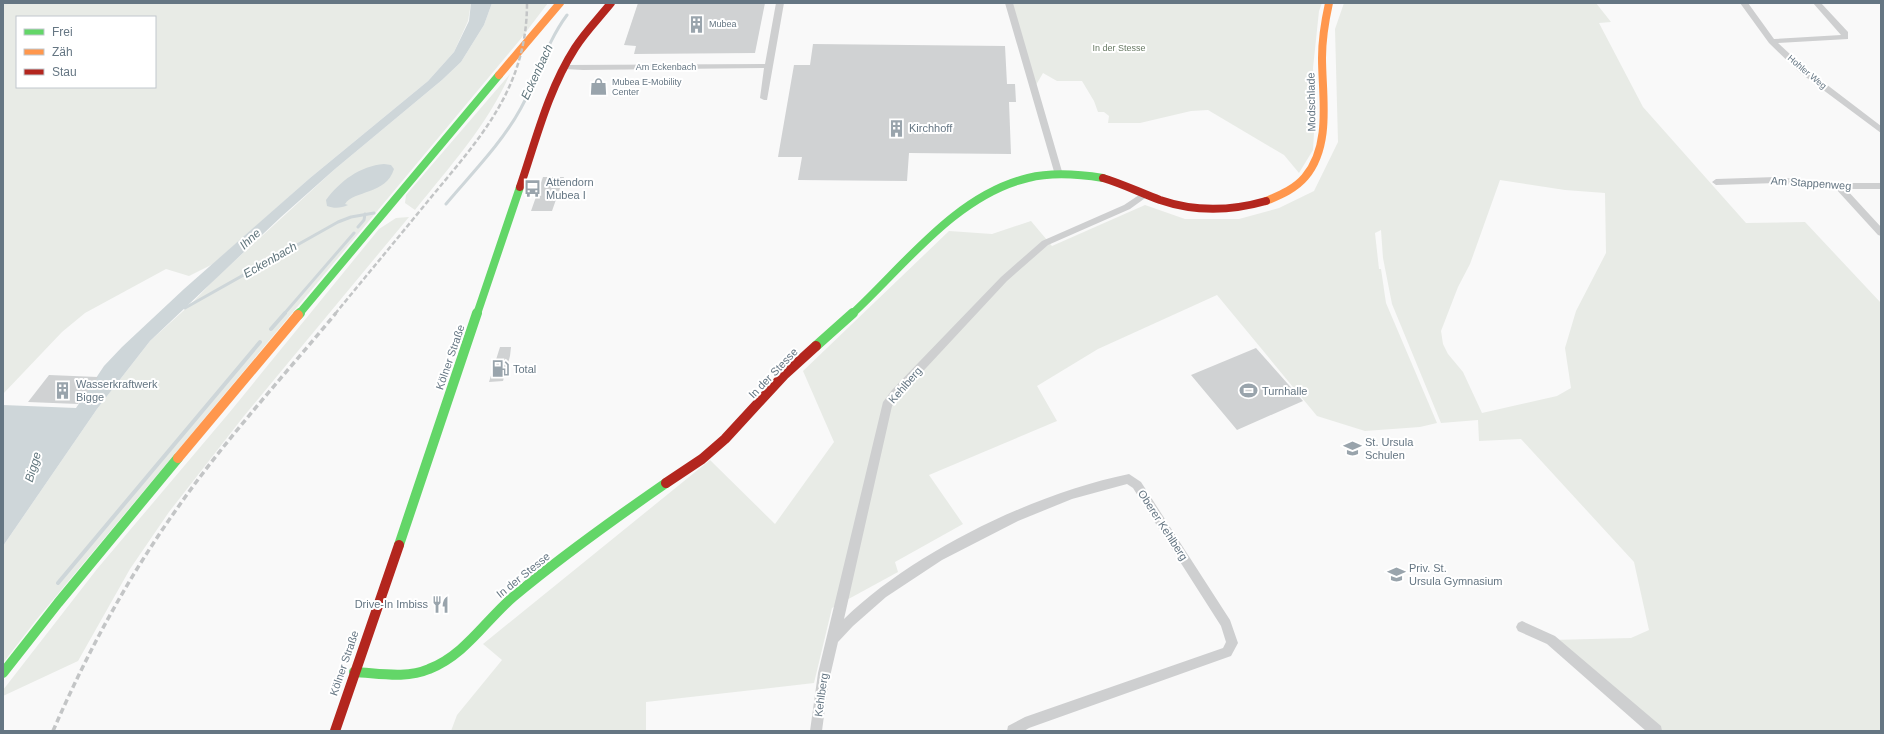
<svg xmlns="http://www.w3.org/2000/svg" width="1884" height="734" font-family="Arial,sans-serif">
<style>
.green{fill:#e8ebe6;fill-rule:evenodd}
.water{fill:#ced6d9}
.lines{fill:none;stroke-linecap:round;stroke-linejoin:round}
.stream-far1{stroke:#ced6d9;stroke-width:3}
.stream{stroke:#ced6d9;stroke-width:4}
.building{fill:#d0d2d3}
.street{fill:#cecfd0;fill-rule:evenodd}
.fast-far1{stroke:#63d668;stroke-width:8}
.fast{stroke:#63d668;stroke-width:10}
.slow-far1{stroke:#ff974d;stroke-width:8}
.slow{stroke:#ff974d;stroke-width:10}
.jam-far1{stroke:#b3261e;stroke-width:8}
.jam{stroke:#b3261e;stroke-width:10}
.rail-far1{stroke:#c3c5c6;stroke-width:2.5;stroke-dasharray:5 2.5;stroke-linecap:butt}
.rail{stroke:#c3c5c6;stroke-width:3.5;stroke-dasharray:6 3.5;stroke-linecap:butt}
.labels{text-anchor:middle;stroke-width:4;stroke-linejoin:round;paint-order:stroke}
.far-poi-label{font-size:9px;fill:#657683;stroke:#fff;text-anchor:start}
.far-park-label{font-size:9px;fill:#687a64;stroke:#fff}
.far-street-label{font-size:9px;fill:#657683;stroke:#fff}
.street-label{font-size:11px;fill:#657683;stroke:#fff}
.poi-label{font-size:11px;fill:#657683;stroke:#fff;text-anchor:start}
.water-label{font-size:12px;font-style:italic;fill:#60757c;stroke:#fff}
</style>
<rect width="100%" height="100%" fill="#f9f9f9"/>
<path class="green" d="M 3,3 L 471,3 L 468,21 L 454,52 L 428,81 L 310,178 L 213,264 L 189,276 L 166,269 L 85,313 L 62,332 L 3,394 ZM 17,17 L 155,17 L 155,87 L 17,87 Z
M 492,3 L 548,3 L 519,41 L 37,619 L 3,663 L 3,546 L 97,409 L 150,341 L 192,303 L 216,278 L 335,169 L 442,80 L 461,62 L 484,25 Z
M 1012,3 L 1322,3 L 1319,11 L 1313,68 L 1315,116 L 1313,150 L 1299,173 L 1284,155 L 1208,110 L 1191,111 L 1140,123 L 1108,123 L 1109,116 L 1104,112 L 1098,112 L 1094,101 L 1082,81 L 1057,81 L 1043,73 L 1036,85 Z
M 1344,3 L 1596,3 L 1611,22 L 1599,23 L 1643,107 L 1746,223 L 1805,222 L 1881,303 L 1881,731 L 1652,731 L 1551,640 L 1631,638 L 1649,630 L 1634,562 L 1521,439 L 1479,441 L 1478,420 L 1441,423 L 1392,304 L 1383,258 L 1381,230 L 1375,233 L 1379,269 L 1381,269 L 1386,303 L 1437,423 L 1420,427 L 1365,431 L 1317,416 L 1217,295 L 1098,349 L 1037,386 L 1057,421 L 929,475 L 963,524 L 895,562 L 898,572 L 832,608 L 814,683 L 646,702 L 646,731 L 451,731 L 457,715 L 502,660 L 483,644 L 710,460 L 775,524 L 834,442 L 803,371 L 949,231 L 992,234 L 1031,221 L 1052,246 L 1145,205 L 1185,219 L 1239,219 L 1279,208 L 1314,191 L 1338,142 L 1335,29 ZM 1500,180 L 1565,190 L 1605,193 L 1606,253 L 1576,311 L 1565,348 L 1571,388 L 1557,396 L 1482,413 L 1463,372 L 1448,354 L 1443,344 L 1441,331 L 1458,287 L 1470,264 Z
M 510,74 C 487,126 450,166 415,210 L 405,203 L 406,195 Z
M 409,217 L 244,416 L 169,512 L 130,569 L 78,661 L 3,696 L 3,690 L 97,569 L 229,413 L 379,229 L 396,218 Z"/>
<path class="water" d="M 471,3 L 492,3 L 484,25 L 461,62 L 442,80 L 335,169 L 281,217 L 150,341 L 97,409 L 3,546 L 3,405 L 76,408 L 104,366 L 122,347 L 184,289 L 310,178 L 428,81 L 454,52 L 469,21 Z
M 384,164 L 391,165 L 394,169 C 386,195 354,190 345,204 L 348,205 C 341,208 335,209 327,206 L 326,200 C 340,181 360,166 384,164 Z"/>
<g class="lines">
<path class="stream-far1" d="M 446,204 C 472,173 502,143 521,108 C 538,77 546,43 567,15
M 358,227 L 364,220 L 365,214
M 185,308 L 338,222 L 351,217 L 374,213
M 284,314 L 354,233"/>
<path class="stream" d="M 271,329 L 285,313
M 58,583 L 260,342"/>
</g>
<path class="building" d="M 638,3 L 765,3 L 755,53 L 634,54 L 636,46 L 624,45 Z
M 813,44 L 1005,46 L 1007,84 L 1015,84 L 1016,102 L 1009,102 L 1011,154 L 909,153 L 907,181 L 798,180 L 802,157 L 778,157 L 794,65 L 810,65 Z
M 543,177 L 564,177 L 552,211 L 531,211 Z
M 500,347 L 511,347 L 510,356 L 503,381 L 489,382 Z
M 1256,348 L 1303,401 L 1237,430 L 1191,375 Z
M 49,375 L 98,377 L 78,404 L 28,402 Z"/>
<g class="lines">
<path class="street" d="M 776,3 L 784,3 L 767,100 L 764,100 L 760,98 L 764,68 L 583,70 L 564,69 L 560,67 L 564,65 L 765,64 Z
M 1005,3 L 1013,3 L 1063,175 L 1062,177 L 1056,177 L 1055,175 Z
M 1740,3 L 1748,3 L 1774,39 L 1841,35 L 1813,3 L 1821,3 L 1848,32 L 1848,39 L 1778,43 L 1805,68 L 1881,126 L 1881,133 L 1799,72 L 1769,43 Z
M 1776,177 L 1838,183 L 1881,183 L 1881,189 L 1846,189 L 1881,227 L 1881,236 L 1878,235 L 1836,189 L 1776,183 L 1716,185 L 1712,182 L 1716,179 Z
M 1145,191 L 1149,194 L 1148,196 L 1130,209 L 1048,245 L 1007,281 L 900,396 L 892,406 L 844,619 C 913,552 1035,493 1129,474 L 1141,482 L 1230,620 L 1238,643 L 1231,656 L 1029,728 L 1024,731 L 1007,731 L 1008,726 L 1025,717 L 1223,648 L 1226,642 L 1221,626 L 1133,488 L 1127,484 L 1072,499 L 1018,521 L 942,560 L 886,597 L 853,626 L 838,642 L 828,685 L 822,731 L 810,731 L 818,673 L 883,402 L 892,390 L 1001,277 L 1042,241 L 1124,205 Z
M 1522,621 L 1555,636 L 1661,726 L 1662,731 L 1646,731 L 1547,644 L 1518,631 L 1516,627 L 1518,623 Z"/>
<path class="fast-far1" d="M 299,314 L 499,75
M 477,314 L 520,187
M 852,314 C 904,266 956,195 1028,178 C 1052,172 1078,174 1103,178"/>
<path class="fast" d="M 298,315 L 300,313
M 816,346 L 853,313
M 399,545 L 477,313
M 354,672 C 378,673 406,679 429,669 C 465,655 485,621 513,597 C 562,556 614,519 666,483
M 3,673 L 58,603 L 178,458"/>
<path class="slow-far1" d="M 499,75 L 560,3
M 1266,201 C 1280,195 1295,189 1305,177 C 1332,145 1322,96 1322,58 C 1322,39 1325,21 1329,3"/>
<path class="slow" d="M 178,458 L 298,315"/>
<path class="jam-far1" d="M 1103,178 C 1123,184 1141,193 1160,200 C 1195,212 1231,211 1266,201
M 520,187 C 536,140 548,90 575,48 C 585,32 599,18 611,3"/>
<path class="jam" d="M 666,483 L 702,459 L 725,439 L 784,375 L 816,346
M 335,731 L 399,545"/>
<path class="rail-far1" d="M 335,314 C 366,276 397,239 428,201 C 479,139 527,89 527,3"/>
<path class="rail" d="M 53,731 C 87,653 127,579 176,510 C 224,441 282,378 336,313"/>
</g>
<defs>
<symbol id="building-bare" viewBox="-9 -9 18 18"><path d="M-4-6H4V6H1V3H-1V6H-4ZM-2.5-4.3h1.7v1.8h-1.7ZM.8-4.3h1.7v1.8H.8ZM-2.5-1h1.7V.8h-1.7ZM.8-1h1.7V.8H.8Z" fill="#99a4ac" stroke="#fff" stroke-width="2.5" paint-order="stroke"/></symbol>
<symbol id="shop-bare" viewBox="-9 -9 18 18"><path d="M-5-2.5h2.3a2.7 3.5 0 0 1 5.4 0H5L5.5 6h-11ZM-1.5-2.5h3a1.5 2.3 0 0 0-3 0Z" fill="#99a4ac" stroke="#fff" stroke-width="2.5" paint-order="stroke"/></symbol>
<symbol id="bus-bare" viewBox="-9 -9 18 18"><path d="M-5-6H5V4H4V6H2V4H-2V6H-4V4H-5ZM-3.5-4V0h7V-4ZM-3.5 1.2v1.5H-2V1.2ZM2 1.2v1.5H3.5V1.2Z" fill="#99a4ac" stroke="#fff" stroke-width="2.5" paint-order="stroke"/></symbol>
<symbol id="fuel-bare" viewBox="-9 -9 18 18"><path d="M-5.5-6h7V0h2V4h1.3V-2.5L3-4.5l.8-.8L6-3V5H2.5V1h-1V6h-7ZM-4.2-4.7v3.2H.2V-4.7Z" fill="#99a4ac" stroke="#fff" stroke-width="2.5" paint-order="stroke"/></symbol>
<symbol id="stadium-bare" viewBox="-9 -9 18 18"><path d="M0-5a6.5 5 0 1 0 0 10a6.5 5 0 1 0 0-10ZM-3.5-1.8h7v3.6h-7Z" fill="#99a4ac" stroke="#fff" stroke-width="2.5" paint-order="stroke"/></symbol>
<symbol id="school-bare" viewBox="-9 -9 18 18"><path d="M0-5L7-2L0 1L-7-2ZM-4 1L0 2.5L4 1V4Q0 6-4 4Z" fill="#99a4ac" stroke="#fff" stroke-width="2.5" paint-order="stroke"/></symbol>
<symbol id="restaurant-bare" viewBox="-9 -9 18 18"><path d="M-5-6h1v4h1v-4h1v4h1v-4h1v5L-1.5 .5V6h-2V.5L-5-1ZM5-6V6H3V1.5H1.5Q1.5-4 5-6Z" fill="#99a4ac" stroke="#fff" stroke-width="2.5" paint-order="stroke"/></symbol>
</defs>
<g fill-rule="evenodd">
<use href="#building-bare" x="684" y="12" width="25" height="25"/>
<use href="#shop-bare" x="586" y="74" width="25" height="25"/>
<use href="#building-bare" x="884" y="116" width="25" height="25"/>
<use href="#bus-bare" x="520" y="176" width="25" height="25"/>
<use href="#fuel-bare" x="488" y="356" width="25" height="25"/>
<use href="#building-bare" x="50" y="378" width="25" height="25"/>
<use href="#stadium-bare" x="1236" y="378" width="25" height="25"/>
<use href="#school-bare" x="1340" y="436" width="25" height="25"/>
<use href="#school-bare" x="1384" y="562" width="25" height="25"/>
<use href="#restaurant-bare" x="428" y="592" width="25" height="25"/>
</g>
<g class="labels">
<g class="far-poi-label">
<text x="709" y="27">Mubea</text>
<text x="612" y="85">Mubea E-Mobility<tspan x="612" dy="10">Center</tspan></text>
</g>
<g class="far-park-label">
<text x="1119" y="51">In der Stesse</text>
</g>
<g class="far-street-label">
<text x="666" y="70">Am Eckenbach</text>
<text transform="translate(1807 72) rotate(40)" y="3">Hohler Weg</text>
</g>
<g class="street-label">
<text transform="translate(1311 102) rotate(-91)" y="4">Modschlade</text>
<text transform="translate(1811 183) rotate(4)" y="4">Am Stappenweg</text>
<text transform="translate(450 357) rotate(-71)" y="4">Kölner Straße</text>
<text transform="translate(773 373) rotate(-46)" y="4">In der Stesse</text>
<text transform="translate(905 385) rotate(-49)" y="4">Kehlberg</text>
<text transform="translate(1163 525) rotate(57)" y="4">Oberer Kehlberg</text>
<text transform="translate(523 575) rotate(-39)" y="4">In der Stesse</text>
<text transform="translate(344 663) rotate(-71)" y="4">Kölner Straße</text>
<text transform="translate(821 695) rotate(-82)" y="4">Kehlberg</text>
</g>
<g class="poi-label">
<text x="909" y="132">Kirchhoff</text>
<text x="546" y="186">Attendorn<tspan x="546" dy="13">Mubea I</tspan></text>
<text x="513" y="373">Total</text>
<text x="76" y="388">Wasserkraftwerk<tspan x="76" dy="13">Bigge</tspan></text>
<text x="1262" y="395">Turnhalle</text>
<text x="1365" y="446">St. Ursula<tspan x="1365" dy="13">Schulen</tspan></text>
<text x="1409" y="572">Priv. St.<tspan x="1409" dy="13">Ursula Gymnasium</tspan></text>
<text x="428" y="608" text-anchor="end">Drive-In Imbiss</text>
</g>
<g class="water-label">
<text transform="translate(537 72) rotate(-65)" y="4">Eckenbach</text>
<text transform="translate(250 239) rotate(-43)" y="4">Ihne</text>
<text transform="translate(270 260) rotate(-30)" y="4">Eckenbach</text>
<text transform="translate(33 467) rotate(-74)" y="4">Bigge</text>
</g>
</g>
<rect width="1884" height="734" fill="none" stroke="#657683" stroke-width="8"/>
<rect x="16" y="16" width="140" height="72" fill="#ffffff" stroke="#c1c8cd"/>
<rect x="24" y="29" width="20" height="6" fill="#63d668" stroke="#c1c8cd"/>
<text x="52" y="36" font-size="12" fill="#657683">Frei</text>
<rect x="24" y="49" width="20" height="6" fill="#ff974d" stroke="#c1c8cd"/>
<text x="52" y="56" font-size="12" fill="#657683">Zäh</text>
<rect x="24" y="69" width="20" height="6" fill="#b3261e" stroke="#c1c8cd"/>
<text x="52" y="76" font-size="12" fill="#657683">Stau</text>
</svg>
